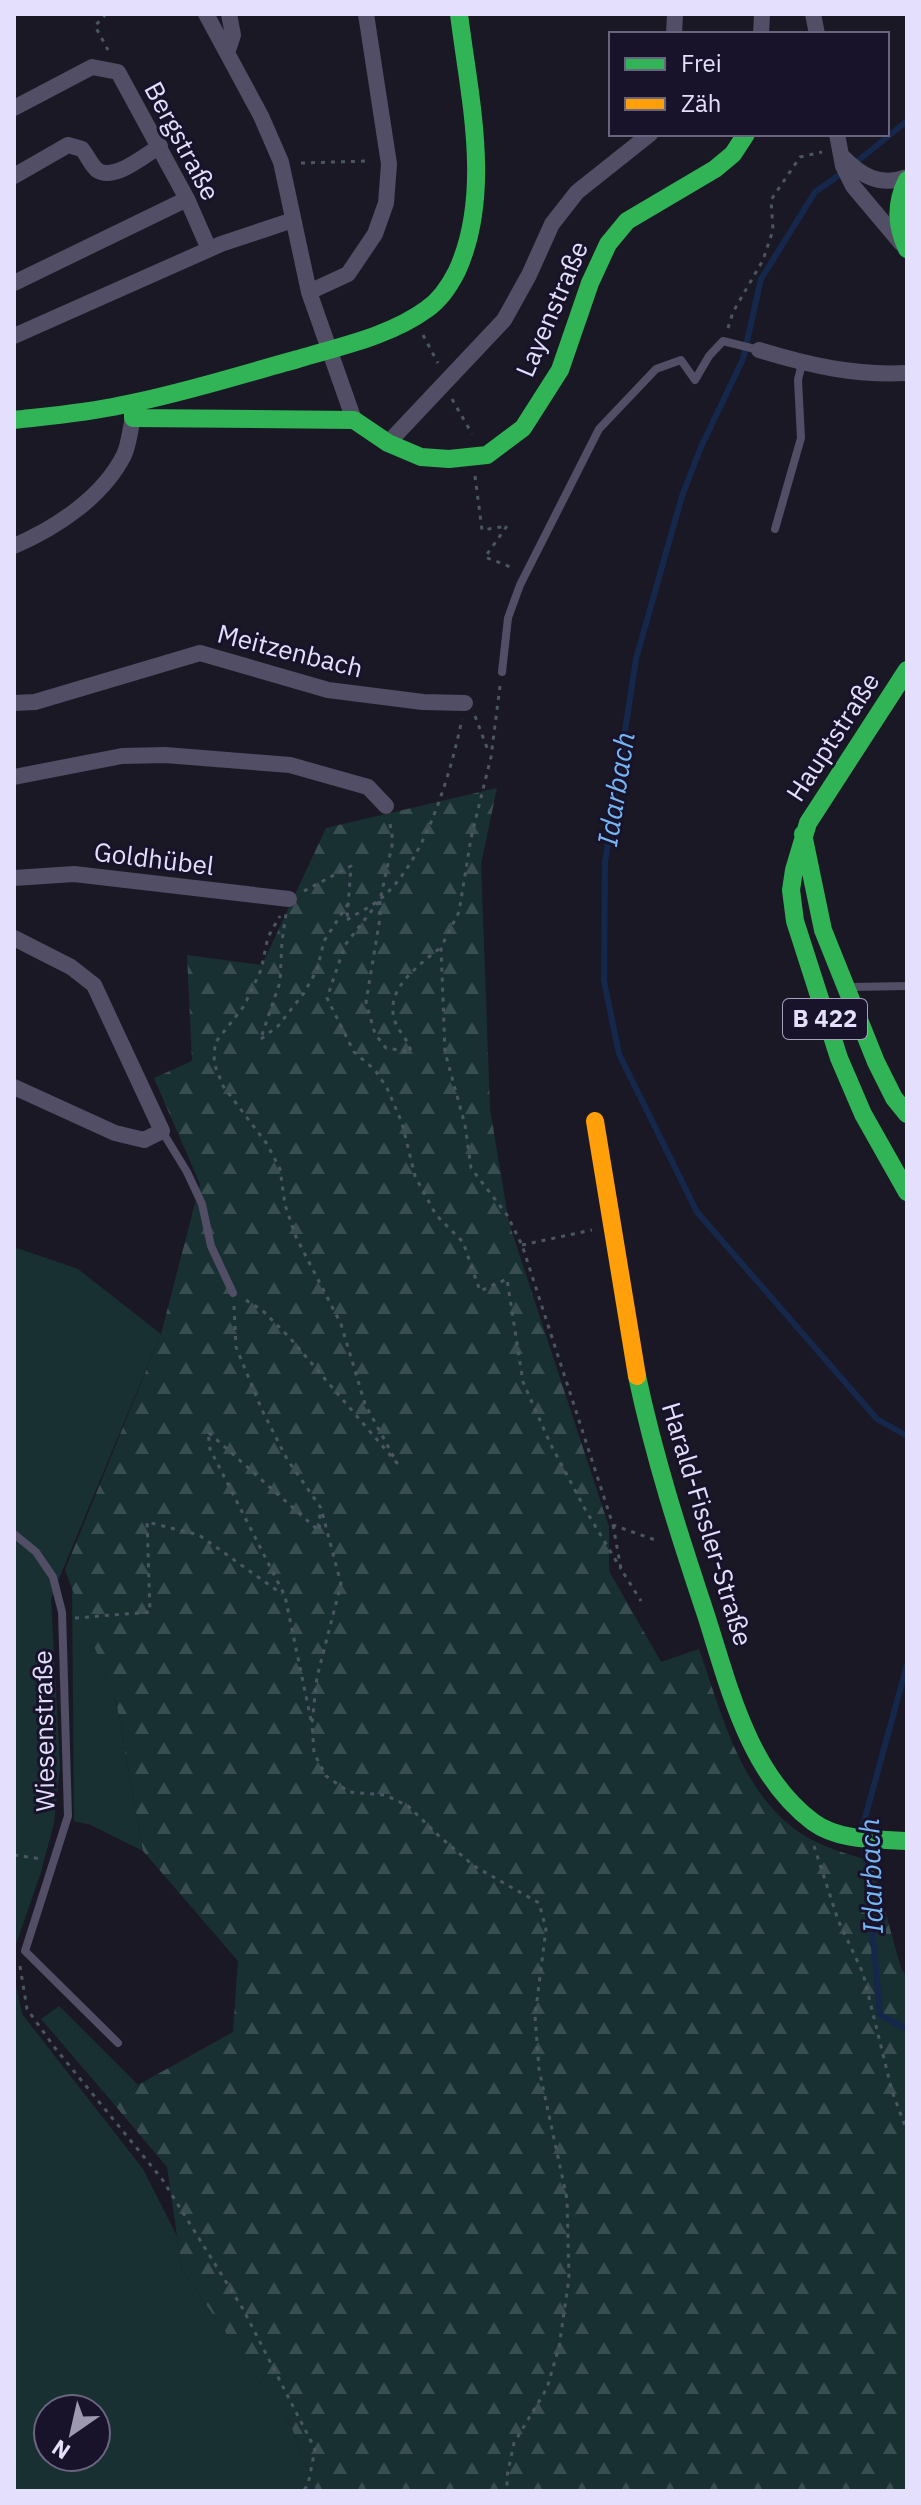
<svg xmlns="http://www.w3.org/2000/svg" width="921" height="2505" font-family="'IBM Plex Sans',sans-serif">
<style>
.green{fill:#183032;fill-rule:evenodd}
.forest{fill:url(#forest-firs)}
.lines{fill:none;stroke-linecap:round;stroke-linejoin:round}
.stream{stroke:#15274a;stroke-width:6}
.path{stroke:#4b5663;stroke-width:3;stroke-dasharray:4 6;stroke-linecap:butt}
.lane{stroke:#514e65;stroke-width:8}
.street{stroke:#514e65;stroke-width:16}
.fast{stroke:#30b455;stroke-width:18}
.slow{stroke:#ff9f0a;stroke-width:18}
.labels{text-anchor:middle;stroke-width:6;stroke-linejoin:round;paint-order:stroke}
.shield{fill:#18132a;stroke:#a6a2be;stroke-width:2}
.shield-label{font-size:24px;font-weight:bold;fill:#e3dffd}
.street-label{font-size:26px;fill:#e3dffd;stroke:#18132a}
.water-label{font-size:28px;font-style:italic;fill:#75b7f5;stroke:#18132a}
</style>
<defs>
<pattern id="forest-firs" width="22" height="20" patternUnits="userSpaceOnUse" patternTransform="scale(2)"><rect width="22" height="20" fill="#183032"/><path d="M5 1l3.5 6h-7zM16 11l3.5 6h-7z" fill="#394e51"/></pattern>
</defs>
<rect width="100%" height="100%" fill="#1b1825"/>
<path class="green" d="M 14,1247 L 78,1269 L 161,1334 L 51,1598 L 60,1767 L 54,1823 L 41,1872 L 14,1950 Z
M 72,1587 L 117,1706 L 143,1851 L 91,1825 L 74,1821 Z
M 14,1976 L 22,2014 L 143,2169 L 177,2236 L 182,2270 L 291,2426 L 316,2491 L 14,2491 ZM 48,2409 L 96,2409 L 96,2457 L 48,2457 Z
M 59,2006 L 138,2085 L 113,2103 L 41,2019 Z"/>
<path class="forest" d="M 497,788 L 481,864 L 490,1109 L 509,1223 L 609,1527 L 609,1571 L 661,1662 L 699,1649 C 721,1711 738,1784 792,1827 C 814,1845 844,1853 871,1861 L 901,1968 L 907,1977 L 907,2491 L 316,2491 L 291,2426 L 182,2270 L 167,2167 L 113,2103 L 138,2085 L 233,2032 L 238,1961 L 143,1851 L 117,1706 L 65,1570 L 161,1334 L 200,1184 L 154,1078 L 192,1061 L 187,955 L 262,965 L 326,828 Z"/>
<g class="lines">
<path class="stream" d="M 854,164 L 907,121
M 845,171 L 815,192 L 761,279 L 743,359 L 701,447 L 682,496 L 636,659 L 605,862 L 604,981 L 619,1054 L 697,1212 L 877,1419 L 907,1436
M 907,1665 L 863,1825 L 880,2015 L 907,2029"/>
<path class="path" d="M 106,14 L 95,26 L 108,50
M 301,163 L 369,161
M 728,328 L 733,312 L 763,260 L 773,230 L 771,200 L 800,157 L 822,152
M 423,335 L 438,363
M 452,399 L 472,434
M 475,476 L 482,530 L 507,526 L 485,557 L 513,568
M 500,686 L 491,757 L 471,838 L 459,912 L 441,947 L 445,1052 L 465,1125 L 471,1168 L 507,1215 L 522,1245 L 613,1525 L 658,1541
M 475,716 L 489,753
M 390,824 L 393,841 L 380,900 L 345,945 L 327,998 L 354,1052 L 375,1070 L 387,1088 L 402,1123 L 415,1176 L 436,1215 L 463,1242 L 480,1291 L 507,1279 L 523,1382 L 550,1443 L 585,1509 L 621,1569
M 304,891 L 351,866 L 347,920
M 380,901 L 380,918 L 366,1002 L 375,1034 L 386,1048 L 411,1052 C 408,1038 397,1031 394,1018 C 386,987 420,965 441,947
M 347,920 C 357,913 369,908 379,900 C 424,865 451,773 462,719
M 262,1035 L 280,982 L 282,941 L 286,914
M 261,1039 L 278,1026 L 304,993 L 317,970 L 324,941 L 348,904
M 522,1245 L 592,1230
M 246,1300 L 263,1311 L 289,1337 L 397,1463 L 365,1404 L 341,1324 L 296,1237 L 285,1205 L 280,1169 L 267,1144 L 223,1086 L 214,1063 L 215,1043 L 244,1006 L 261,970 L 268,937 L 280,916
M 234,1306 L 236,1347 L 262,1410 L 287,1459 L 321,1508 L 341,1584 L 317,1677 L 312,1723 L 314,1753 L 326,1776 L 349,1792 L 385,1795 L 408,1806 L 439,1836 L 474,1866 L 539,1903 L 546,1929 L 535,2016 L 539,2069 L 567,2199 L 569,2278 L 559,2347 L 547,2388 L 514,2443 L 507,2476 L 507,2491
M 613,1525 L 621,1569 L 641,1601
M 75,1618 L 150,1612 L 147,1522 L 199,1535 L 282,1594
M 311,1720 L 285,1596 L 210,1449 L 208,1432 L 319,1531 L 320,1512
M 814,1846 L 838,1920 L 863,1973 L 892,2091 L 907,2131
M 14,1855 L 42,1859
M 20,1966 L 27,2009 L 55,2048 L 162,2179 L 243,2309 L 315,2449 L 308,2485 L 303,2491"/>
<path class="lane" d="M 775,529 L 801,438 L 798,380 L 802,363
M 502,672 L 508,618 L 520,585 L 599,429 L 656,369 L 681,360 L 695,380 L 709,356 L 723,341 L 759,350
M 850,987 L 907,986
M 162,1131 L 187,1172 L 202,1204 L 211,1246 L 233,1293
M 14,1534 L 36,1552 L 53,1577 L 62,1612 L 68,1816 L 25,1951 L 118,2043"/>
<path class="street" d="M 206,14 L 261,116 L 281,162 L 309,292 L 354,420
M 813,14 L 817,34
M 674,34 L 675,14
M 761,34 L 762,14
M 227,53 L 233,35 L 229,14
M 14,108 L 92,67 L 118,72 L 187,199 L 209,249
M 837,134 L 843,166 L 853,186 L 901,243
M 842,156 C 861,176 880,187 907,177
M 14,176 L 68,145 L 82,149 C 87,155 91,165 97,170 C 114,182 145,155 160,146
M 14,283 L 187,199
M 309,292 L 348,274 L 375,234 L 386,203 L 389,164 L 366,14
M 14,336 L 221,244 L 293,220
M 759,350 C 808,365 855,376 907,373
M 388,443 L 504,320 L 529,275 L 552,224 L 577,192 L 650,134
M 14,546 C 56,528 103,497 124,455 C 129,444 130,430 133,418
M 14,703 L 35,702 L 200,653 L 328,690 L 423,702 L 465,703
M 14,777 L 122,756 L 165,755 L 290,765 L 368,787 L 386,806
M 14,878 L 74,874 L 289,899
M 14,938 L 71,967 L 94,985 L 162,1131 L 144,1140 L 115,1133 L 14,1087"/>
<path class="fast" d="M 907,180 C 895,204 896,225 907,249
M 133,403 L 133,418 L 354,420 L 388,443 L 421,457 L 449,459 L 487,455 L 523,428 L 560,370 L 590,283 L 608,244 L 627,221 L 715,169 L 733,154 L 746,134
M 14,420 C 50,416 86,413 122,405 C 181,394 239,375 298,359 C 341,346 390,336 427,309 C 440,300 450,285 457,271 C 493,192 469,96 459,14
M 907,670 L 808,823 L 794,870 L 791,890 L 795,921 L 839,1058 L 863,1114 L 907,1192
M 803,834 L 823,930 L 876,1062 L 894,1098 L 907,1114
M 637,1376 C 655,1460 679,1534 706,1615 C 729,1687 749,1774 813,1822 C 839,1841 876,1839 907,1841"/>
<path class="slow" d="M 595,1121 L 637,1376"/>
</g>
<g class="labels">
<rect class="shield" x="783" y="999" width="84" height="40" rx="6"/>
<g class="shield-label">
<text x="825" y="1027">B 422</text>
</g>
<g class="street-label">
<text transform="translate(182 141) rotate(62)" y="9">Bergstraße</text>
<text transform="translate(552 309) rotate(-67)" y="9">Layenstraße</text>
<text transform="translate(290 651) rotate(14)" y="9">Meitzenbach</text>
<text transform="translate(833 737) rotate(-57)" y="9">Hauptstraße</text>
<text transform="translate(154 859) rotate(7)" y="9">Goldhübel</text>
<text transform="translate(707 1524) rotate(73)" y="9">Harald-Fissler-Straße</text>
<text transform="translate(44 1731) rotate(-91)" y="9">Wiesenstraße</text>
</g>
<g class="water-label">
<text transform="translate(616 789) rotate(-81)" y="10">Idarbach</text>
<text transform="translate(871 1876) rotate(-92)" y="10">Idarbach</text>
</g>
</g>
<rect width="921" height="2505" fill="none" stroke="#e3dffd" stroke-width="32"/>
<rect x="609" y="32" width="280" height="104" fill="#18132a" stroke="#69657e" stroke-width="2"/>
<rect x="625" y="58" width="40" height="12" fill="#30b455" stroke="#69657e" stroke-width="2"/>
<text x="681" y="72" font-size="24" fill="#e3dffd">Frei</text>
<rect x="625" y="98" width="40" height="12" fill="#ff9f0a" stroke="#69657e" stroke-width="2"/>
<text x="681" y="112" font-size="24" fill="#e3dffd">Zäh</text>
<g transform="translate(72 2433) rotate(214)"><circle r="38" fill="#18132a" stroke="#69657e" stroke-width="2"/>
<path d="M0-6L14 30L0 20L-14 30Z" fill="#9d99b1"/>
<text y="-12" font-size="22" font-weight="bold" text-anchor="middle" fill="#e3dffd">N</text>
</g>
</svg>
